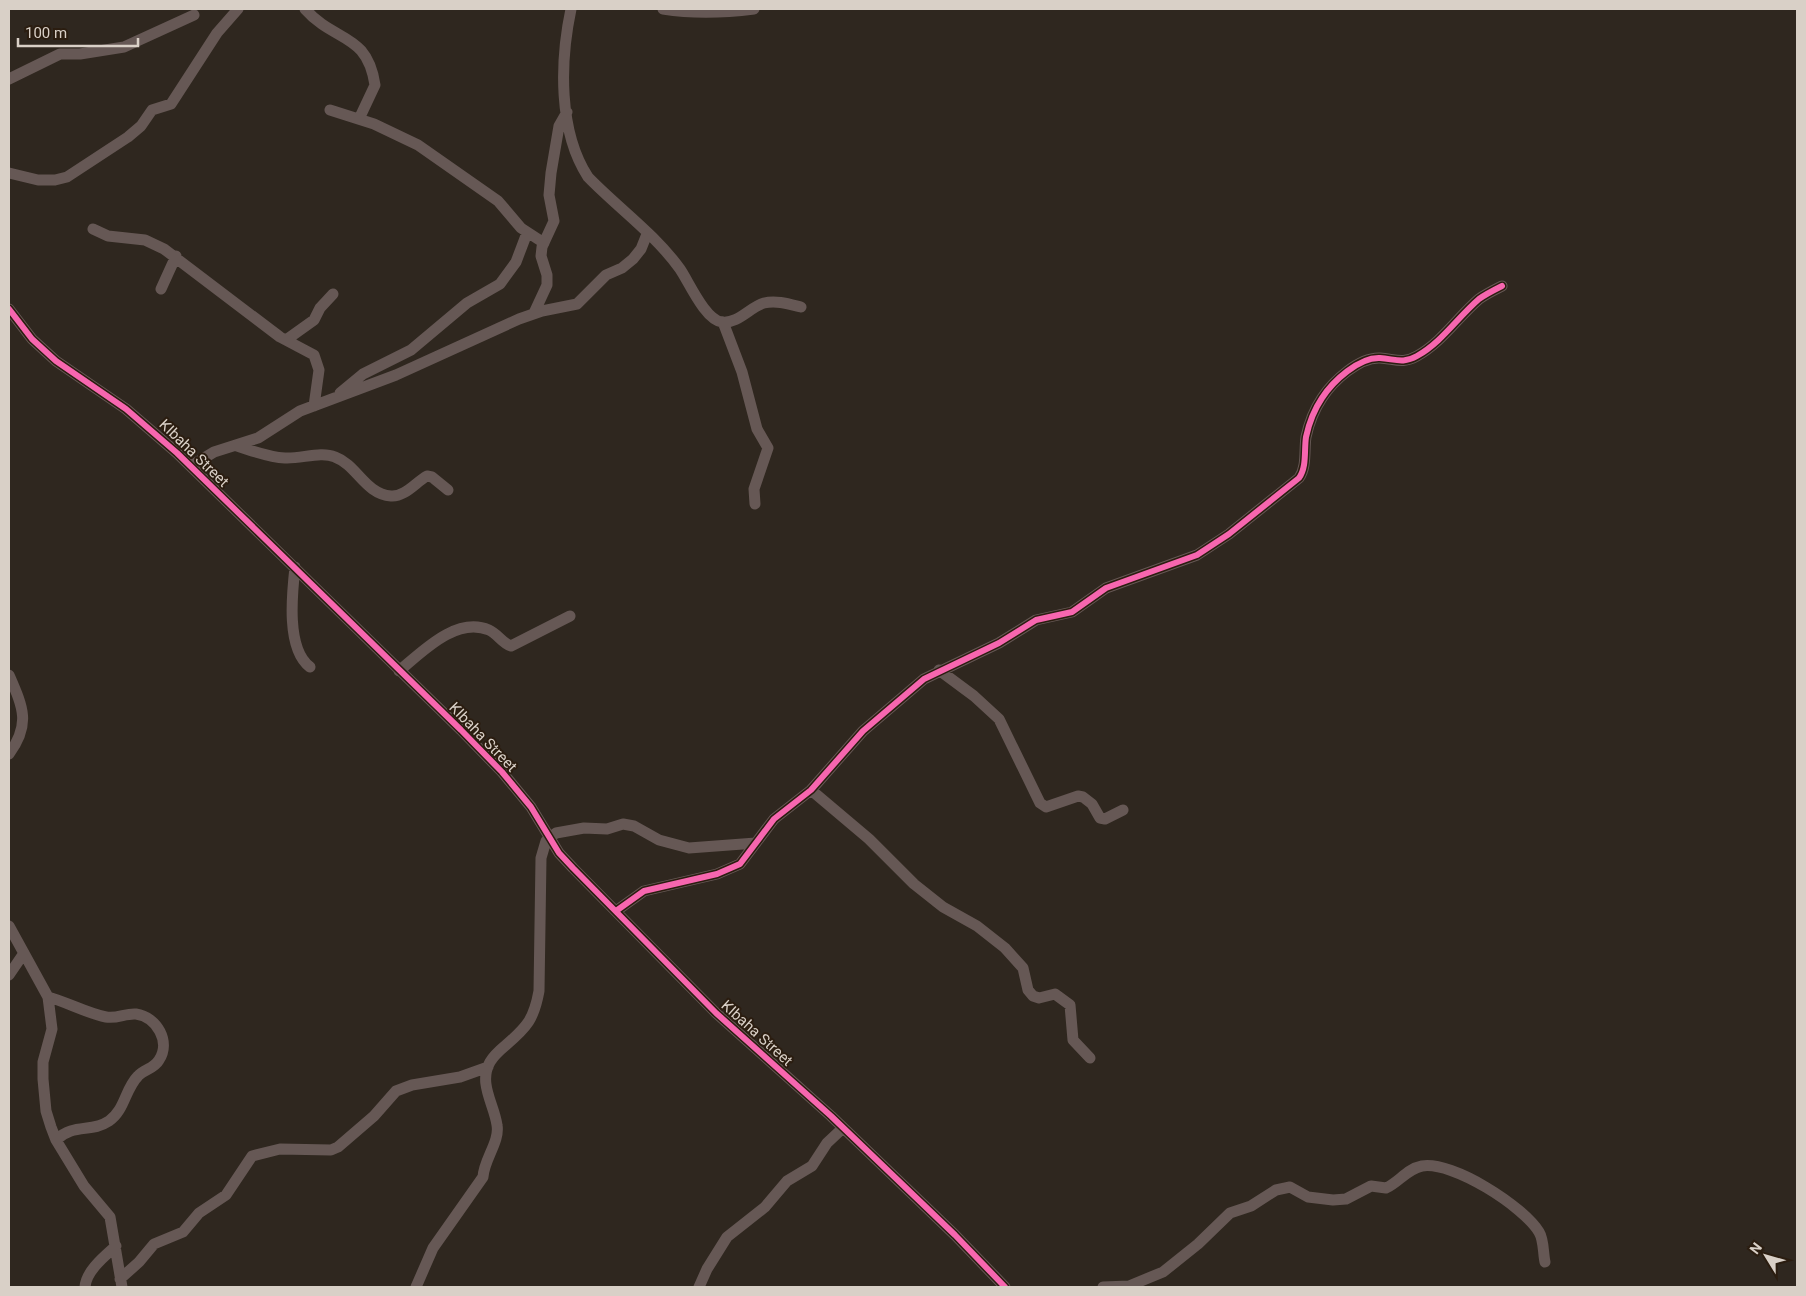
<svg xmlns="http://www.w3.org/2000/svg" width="1806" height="1296" font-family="Roboto,sans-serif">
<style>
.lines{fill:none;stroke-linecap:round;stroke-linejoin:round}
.minor{stroke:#665855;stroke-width:11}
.cycleway-casing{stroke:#2b1d10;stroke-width:9}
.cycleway{stroke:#f766af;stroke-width:6}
.labels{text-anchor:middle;stroke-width:4;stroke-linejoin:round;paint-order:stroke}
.street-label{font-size:15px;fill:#d9d0c7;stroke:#2b1d10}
</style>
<rect width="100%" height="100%" fill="#2f271f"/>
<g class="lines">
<path class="minor" d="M 305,9 C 335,43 367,32 375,85 L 359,119
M 571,9 C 560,61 558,131 588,177 C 618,208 655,234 680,269 C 689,282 705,320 722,322 C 738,324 750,307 764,303 C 776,300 789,304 801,307
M 663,9 C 694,14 723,13 754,9
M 9,79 L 60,54 L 80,54 L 124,47 L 194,15
M 330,110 L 374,124 L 418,145 L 498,201 L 521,228 L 544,243
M 9,173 L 38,180 L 55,180 L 67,177 L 128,137 L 141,126 L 152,110 L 171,104 L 217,33 L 238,9
M 93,229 L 108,236 L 145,240 L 164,249 L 280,337 L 314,355 L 319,370 L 314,406
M 161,289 L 176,256
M 9,309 L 32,339 L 56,361 L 126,409 L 177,453 L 461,730 L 502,772 L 531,807 L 559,853 L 573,868 L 716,1013 L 831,1116 L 955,1235 L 1005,1287
M 534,313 L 547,285 L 547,275 L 541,256 L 542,247 L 554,221 L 549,195 L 551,173 L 559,126 L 567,112
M 723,322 L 742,372 L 757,429 L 768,448 L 754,489 L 755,504
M 286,340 L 314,320 L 320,308 L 333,294
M 340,393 L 363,374 L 411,350 L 467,303 L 500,284 L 516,262 L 527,233
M 237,446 C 253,451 268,457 285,458 C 301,459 321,451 335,457 C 357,465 365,494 391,496 C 405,497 416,482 427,476 L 432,477 L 448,490
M 191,466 L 214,452 L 258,438 L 300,411 L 396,375 L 519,319 L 542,311 L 577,304 L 606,275 L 622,268 L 633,259 L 641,249 L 647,234
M 295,567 C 292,594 286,649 310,667
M 939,670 L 974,696 L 999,719 L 1040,803 L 1046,807 L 1078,796 L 1083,797 L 1092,804 L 1100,818 L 1105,819 L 1123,810
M 399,671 C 422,652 456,616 489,630 C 498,634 502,643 511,646 L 570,616
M 9,675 C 23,707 31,724 9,754
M 811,790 L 869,839 L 914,884 L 943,907 L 977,926 L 1005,948 L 1023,968 L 1028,990 L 1033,996 L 1039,998 L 1055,994 L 1070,1005 L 1073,1040 L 1090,1058
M 616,911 L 644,891 L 717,874 L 740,864 L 774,819 L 811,790 L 863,731 L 924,679 L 999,643 L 1036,620 L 1072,612 L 1106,588 L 1197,555 L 1229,534 L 1299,478 C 1307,467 1304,450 1306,437 C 1309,423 1314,410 1322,398 C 1333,381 1359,357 1380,358 C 1395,359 1403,364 1417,356 C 1442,342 1457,318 1479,299 C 1486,294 1494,290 1502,286
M 9,926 L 48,997 L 52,1029 L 43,1062 L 43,1079 L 46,1111 L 51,1127 L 56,1140 L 84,1186 L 110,1217 L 122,1287
M 9,975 L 24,953
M 48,997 C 67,1002 86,1013 106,1017 C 117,1019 126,1013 136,1014 C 157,1017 171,1042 159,1060 C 154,1069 144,1069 138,1076 C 125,1089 125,1110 109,1121 C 91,1133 74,1123 56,1140
M 120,1279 L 139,1262 L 154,1244 L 183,1232 L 199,1213 L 226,1195 L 252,1156 L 280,1149 L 331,1150 L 338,1147 L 374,1116 L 396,1091 L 412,1085 L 460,1077 L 488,1067
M 85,1287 C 86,1271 105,1256 116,1246
M 416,1287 L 433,1248 L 483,1177 C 484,1159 500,1142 497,1125 C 494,1104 478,1083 490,1062 C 494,1055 500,1050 506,1045 C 527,1027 534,1019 539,991 L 541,858 L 546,841 L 556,833 L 584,828 L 607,829 L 623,824 L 634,826 L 659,840 L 689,848 L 756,843
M 699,1287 L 707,1269 L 727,1237 L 765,1207 L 787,1181 L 812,1166 L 827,1143 L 843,1128
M 1103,1287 L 1129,1286 L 1163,1272 L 1198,1244 L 1230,1213 L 1251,1206 L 1276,1190 L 1290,1187 L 1308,1197 L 1333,1200 L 1346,1199 L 1371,1186 L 1386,1188 C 1399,1182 1407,1169 1422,1166 C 1453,1161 1523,1206 1539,1232 C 1544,1240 1543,1253 1545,1262"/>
<defs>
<path id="cycleway" d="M 9,309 L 32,339 L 56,361 L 126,409 L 177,453 L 461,730 L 502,772 L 531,807 L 559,853 L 573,868 L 716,1013 L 831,1116 L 955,1235 L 1005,1287
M 616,911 L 644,891 L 717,874 L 740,864 L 774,819 L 811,790 L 863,731 L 924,679 L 999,643 L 1036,620 L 1072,612 L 1106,588 L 1197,555 L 1229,534 L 1299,478 C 1307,467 1304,450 1306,437 C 1309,423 1314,410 1322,398 C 1333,381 1359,357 1380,358 C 1395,359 1403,364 1417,356 C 1442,342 1457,318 1479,299 C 1486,294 1494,290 1502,286"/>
</defs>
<use href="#cycleway" class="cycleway-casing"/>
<use href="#cycleway" class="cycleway"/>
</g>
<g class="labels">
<g class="street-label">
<text transform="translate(194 453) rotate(44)" y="5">KIbaha Street</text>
<text transform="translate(483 737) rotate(46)" y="5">KIbaha Street</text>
<text transform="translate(757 1033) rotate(42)" y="5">KIbaha Street</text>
</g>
</g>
<rect width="1806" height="1296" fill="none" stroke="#d9d0c7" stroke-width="20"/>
<g transform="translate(1766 1256) rotate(307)" stroke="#2b1d10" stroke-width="4" paint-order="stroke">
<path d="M0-4L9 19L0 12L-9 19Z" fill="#d9d0c7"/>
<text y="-8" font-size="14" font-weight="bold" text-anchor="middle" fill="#d9d0c7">N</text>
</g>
<path d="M18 38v8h120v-8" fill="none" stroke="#d9d0c7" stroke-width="2.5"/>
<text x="25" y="38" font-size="15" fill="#d9d0c7" stroke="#2b1d10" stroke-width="4" paint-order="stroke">100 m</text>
</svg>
